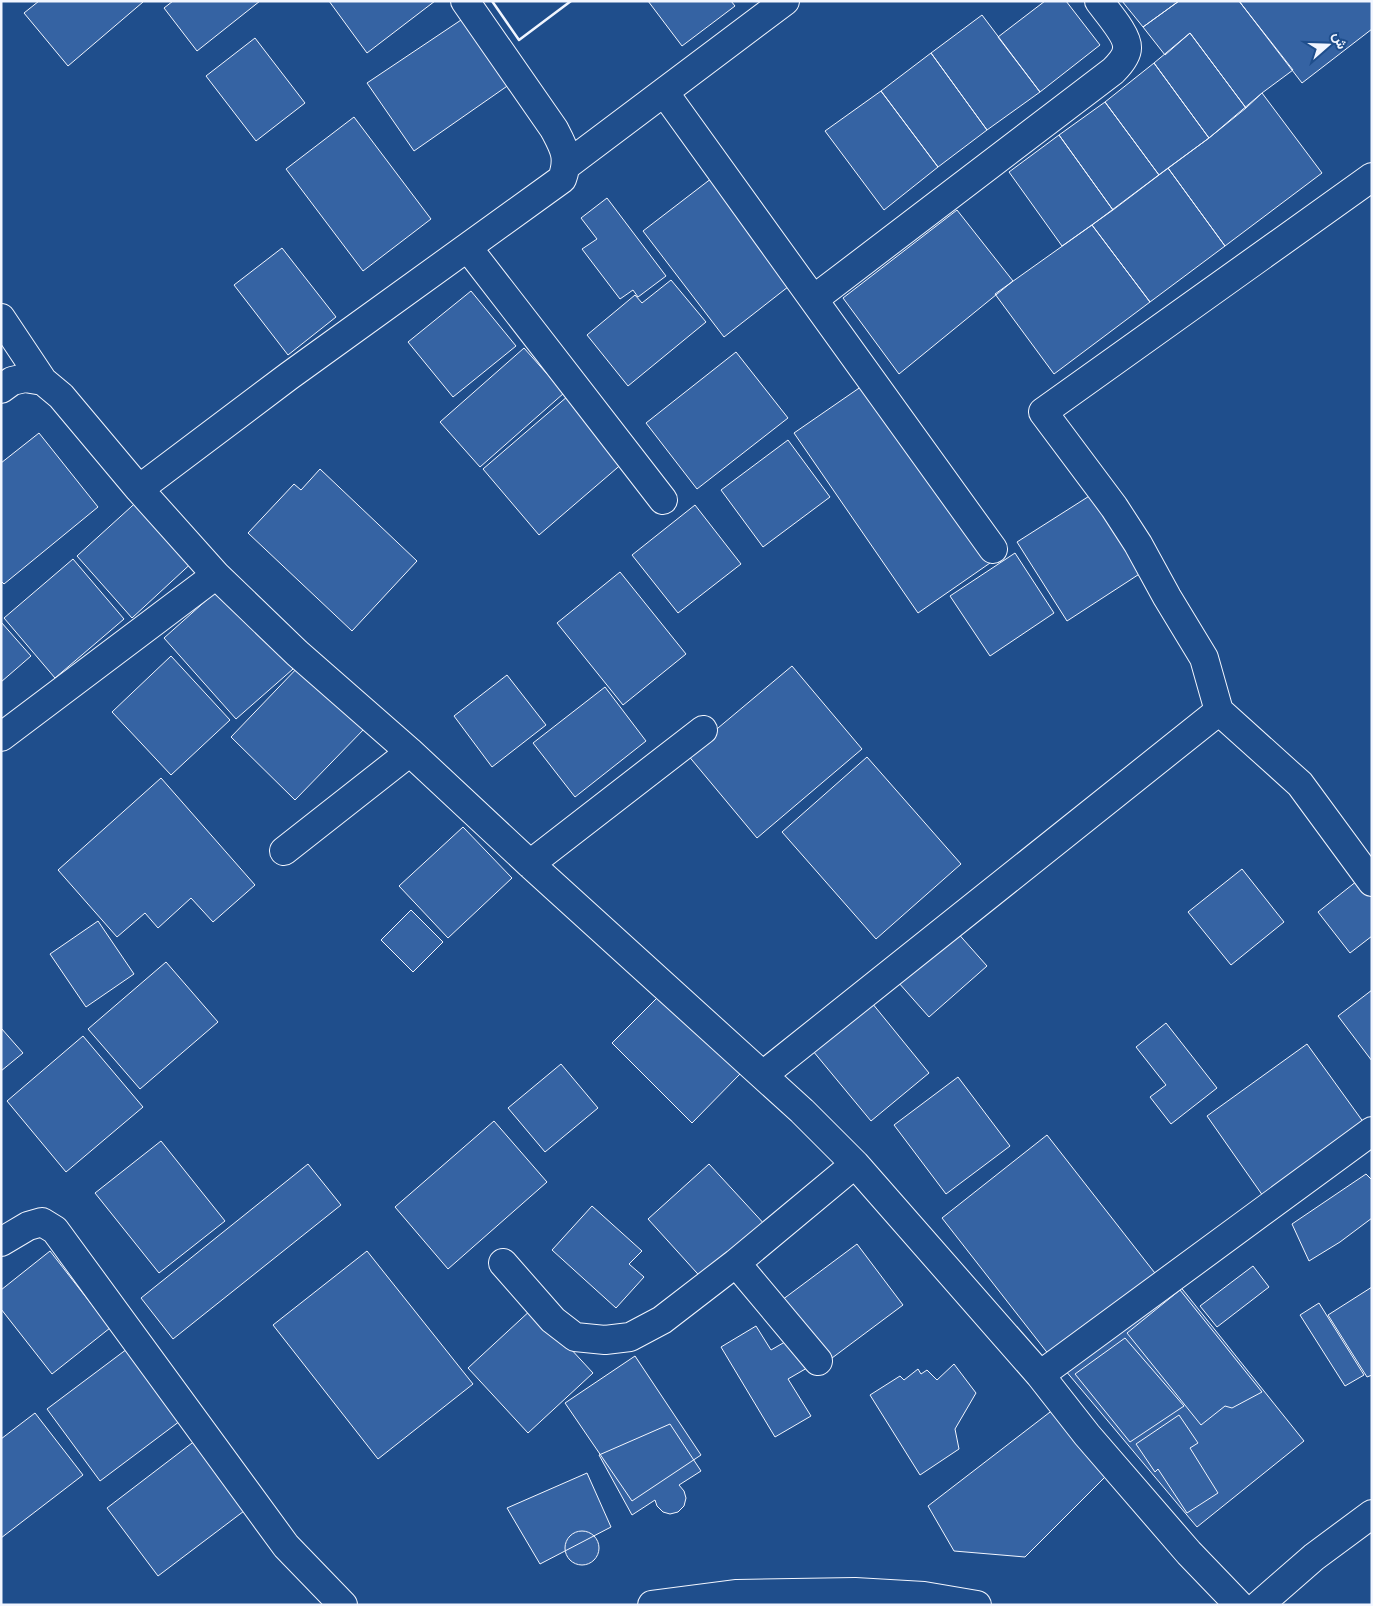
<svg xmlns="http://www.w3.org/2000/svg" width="1373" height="1606" font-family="Cabin,Vazirmatn,sans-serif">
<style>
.building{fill:#3563a3;stroke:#f2f6ff}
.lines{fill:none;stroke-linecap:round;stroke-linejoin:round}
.minor-casing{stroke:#f2f6ff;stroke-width:30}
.secondary-casing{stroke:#f2f6ff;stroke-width:30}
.minor{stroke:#1f4e8c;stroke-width:28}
.secondary{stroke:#1f4e8c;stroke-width:28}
.wall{stroke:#f2f6ff;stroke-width:2.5}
</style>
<rect width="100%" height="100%" fill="#1f4e8c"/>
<path class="building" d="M 39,1 L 143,1 L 143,2 L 68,66 L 24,13 Z
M 173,1 L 260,1 L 197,51 L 164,8 Z
M 329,1 L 435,1 L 367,53 Z
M 648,1 L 731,1 L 735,6 L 682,46 Z
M 1045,1 L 1066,1 L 1100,45 L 1040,92 L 998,37 Z
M 1122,1 L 1179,1 L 1143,27 Z
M 1179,1 L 1239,1 L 1293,70 L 1262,93 L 1246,108 L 1190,33 L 1165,55 L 1143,27 Z
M 1239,1 L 1372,1 L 1372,29 L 1302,83 Z
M 982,15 L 1040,92 L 987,130 L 931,53 Z
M 467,16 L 513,82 L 414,151 L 367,83 Z
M 1190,33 L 1246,108 L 1209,138 L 1154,63 Z
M 255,38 L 305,103 L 256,141 L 206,76 Z
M 931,53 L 987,130 L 938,167 L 881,91 Z
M 1154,63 L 1209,138 L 1159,175 L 1105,102 Z
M 881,91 L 938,167 L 884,210 L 825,131 Z
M 1262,93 L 1322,173 L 1225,246 L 1168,168 L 1209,138 Z
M 1105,102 L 1159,175 L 1113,210 L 1059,135 Z
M 354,117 L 431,219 L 363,271 L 286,169 Z
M 1059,135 L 1113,210 L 1062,246 L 1009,172 Z
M 1168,168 L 1225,246 L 1150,302 L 1092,225 Z
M 712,178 L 793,283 L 724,337 L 643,231 Z
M 607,198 L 666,276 L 638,297 L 633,290 L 620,299 L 582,249 L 597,239 L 581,218 Z
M 957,210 L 1013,281 L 899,374 L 843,298 Z
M 1092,225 L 1150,302 L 1054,374 L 995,294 Z
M 282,248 L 336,317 L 288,355 L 234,285 Z
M 671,280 L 706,322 L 628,386 L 587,335 L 635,295 L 642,303 Z
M 471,291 L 516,346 L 453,397 L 408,342 Z
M 524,348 L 564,393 L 480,467 L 440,422 Z
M 736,352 L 788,418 L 697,489 L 646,423 Z
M 865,384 L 990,563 L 918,613 L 794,433 Z
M 568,396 L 624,462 L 539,535 L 483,469 Z
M 39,433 L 98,507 L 4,584 L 1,581 L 1,463 Z
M 788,440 L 830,497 L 763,547 L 721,490 Z
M 320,469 L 417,561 L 352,631 L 248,533 L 294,484 L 301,490 Z
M 1094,493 L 1144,571 L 1067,621 L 1017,542 Z
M 142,497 L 197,558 L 132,618 L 77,556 Z
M 695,505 L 741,564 L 678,613 L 632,555 Z
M 1015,553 L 1054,613 L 990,656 L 950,596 Z
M 73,559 L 124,619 L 55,678 L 4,618 Z
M 620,572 L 686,654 L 623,705 L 557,623 Z
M 220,588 L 293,669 L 236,719 L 164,638 Z
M 1,622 L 31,656 L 1,682 Z
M 171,656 L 230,720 L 171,775 L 112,712 Z
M 301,664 L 366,727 L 295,800 L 231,737 Z
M 792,666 L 862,749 L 757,838 L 687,754 Z
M 507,675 L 546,725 L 492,767 L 454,716 Z
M 605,687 L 646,741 L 575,797 L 533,743 Z
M 867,757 L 961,864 L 876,939 L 782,832 Z
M 161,778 L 255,885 L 213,922 L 191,898 L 158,928 L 145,913 L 117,937 L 58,870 Z
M 463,827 L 512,878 L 448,938 L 399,886 Z
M 1242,869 L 1284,922 L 1231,965 L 1188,912 Z
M 1372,869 L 1372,936 L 1350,953 L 1318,912 Z
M 411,910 L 443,942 L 413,972 L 381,940 Z
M 98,921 L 134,974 L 86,1007 L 50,954 Z
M 955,930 L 987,966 L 929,1017 L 898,982 Z
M 166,962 L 218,1022 L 140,1089 L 88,1029 Z
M 1372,990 L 1372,1061 L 1338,1016 Z
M 661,994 L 740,1074 L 692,1123 L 612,1043 Z
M 872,1003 L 929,1073 L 871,1121 L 813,1051 Z
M 1166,1023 L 1217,1088 L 1171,1124 L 1150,1097 L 1166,1085 L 1136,1047 Z
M 1,1028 L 23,1053 L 1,1071 Z
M 83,1036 L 143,1107 L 66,1172 L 7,1101 Z
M 1307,1044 L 1364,1123 L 1263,1196 L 1207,1116 Z
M 561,1064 L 598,1108 L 545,1152 L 508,1108 Z
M 958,1077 L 1010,1146 L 946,1194 L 894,1125 Z
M 494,1121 L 547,1182 L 448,1269 L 395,1207 Z
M 1047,1135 L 1158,1277 L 1053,1360 L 942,1218 Z
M 161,1141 L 225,1221 L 159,1273 L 95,1193 Z
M 308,1164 L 341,1205 L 173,1339 L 141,1298 Z
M 709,1164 L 767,1227 L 706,1283 L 648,1219 Z
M 1366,1174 L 1372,1180 L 1372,1218 L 1340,1242 L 1309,1261 L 1292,1224 Z
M 592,1206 L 642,1251 L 629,1264 L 644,1277 L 616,1308 L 552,1250 Z
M 857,1244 L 903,1305 L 828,1361 L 782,1300 Z
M 50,1251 L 110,1328 L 52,1374 L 1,1309 L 1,1290 Z
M 367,1251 L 473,1384 L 378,1459 L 273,1325 Z
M 1253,1266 L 1269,1287 L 1217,1327 L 1200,1306 Z
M 1179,1285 L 1304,1441 L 1197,1527 L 1065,1370 Z
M 1372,1287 L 1372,1375 L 1367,1377 L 1328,1315 Z
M 1180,1290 L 1262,1392 L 1232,1408 L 1225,1406 L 1201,1425 L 1127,1333 Z
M 1319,1303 L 1364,1375 L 1345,1386 L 1300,1315 Z
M 533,1308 L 593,1373 L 528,1433 L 468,1368 Z
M 756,1326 L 771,1350 L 790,1339 L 807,1368 L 788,1379 L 811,1416 L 775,1437 L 721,1347 Z
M 1125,1338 L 1184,1406 L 1130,1442 L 1075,1374 Z
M 131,1346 L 184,1418 L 100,1481 L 47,1409 Z
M 635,1356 L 701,1455 L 632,1501 L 565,1403 Z
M 954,1364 L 976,1393 L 955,1429 L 959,1449 L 920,1475 L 870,1395 L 900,1376 L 904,1380 L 918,1369 L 921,1374 L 927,1370 L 937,1380 Z
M 1054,1409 L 1109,1473 L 1025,1557 L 954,1551 L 928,1506 Z
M 35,1413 L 83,1475 L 1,1538 L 1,1439 Z
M 1179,1415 L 1198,1443 L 1190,1448 L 1218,1493 L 1187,1513 L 1158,1469 L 1155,1472 L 1136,1444 Z
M 670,1424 L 701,1471 L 679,1485 L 684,1491 L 686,1498 L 684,1506 L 678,1512 L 670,1514 L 663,1512 L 657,1506 L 655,1500 L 632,1515 L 599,1455 Z
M 196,1440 L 248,1508 L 158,1576 L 107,1508 Z
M 587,1473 L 611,1527 L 540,1564 L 507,1508 Z
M565 1548a17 17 0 1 1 34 0a17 17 0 1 1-34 0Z"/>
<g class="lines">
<defs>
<path id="minor" d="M 465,1 L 554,129 C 564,148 570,157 562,179 L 289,376 L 139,489 L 216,575 L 297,653 L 410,752 L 530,864 L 802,1111 L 855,1164 L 1040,1375 L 1087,1435 L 1189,1553 L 1239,1605
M 664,92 L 993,549
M 567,165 L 785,1
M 1372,177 L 1043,412 L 1114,507 L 1138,544 L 1167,597 L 1204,658 L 1219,711 L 1300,784 L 1372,882
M 468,248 L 663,500
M 814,299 L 1113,71 C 1119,65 1127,56 1127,48 C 1128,35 1106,11 1099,1
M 1,318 L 43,381
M 1,389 L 12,381 L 25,378 L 43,381 L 61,396 L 139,489
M 1,737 L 216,575
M 284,851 L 410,752
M 530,864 L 703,730
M 763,1075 L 1219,711
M 1,1242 L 28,1226 L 42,1222 L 55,1230 L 286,1546 L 343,1605
M 503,1263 L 553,1320 L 575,1337 L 605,1340 L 630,1337 L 662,1320 L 736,1263 L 855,1164
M 736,1263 L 818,1361
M 1040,1375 L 1372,1131
M 1259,1605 L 1314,1557 L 1372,1514"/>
<path id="secondary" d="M 652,1605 L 737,1594 L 855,1592 L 924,1596 L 977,1605"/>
</defs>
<use href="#minor" class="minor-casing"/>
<use href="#secondary" class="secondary-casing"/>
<use href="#minor" class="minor"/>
<use href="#secondary" class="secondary"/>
<path class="wall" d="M 492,1 L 519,40 L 571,1"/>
</g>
<rect width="1373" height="1606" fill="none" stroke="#f2f6ff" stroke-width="5"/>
<g transform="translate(1328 45) rotate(70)" stroke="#1f4e8c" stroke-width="4" paint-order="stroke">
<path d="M0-4L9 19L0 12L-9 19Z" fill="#f2f6ff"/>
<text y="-8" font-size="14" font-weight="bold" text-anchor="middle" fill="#f2f6ff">ش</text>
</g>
</svg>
